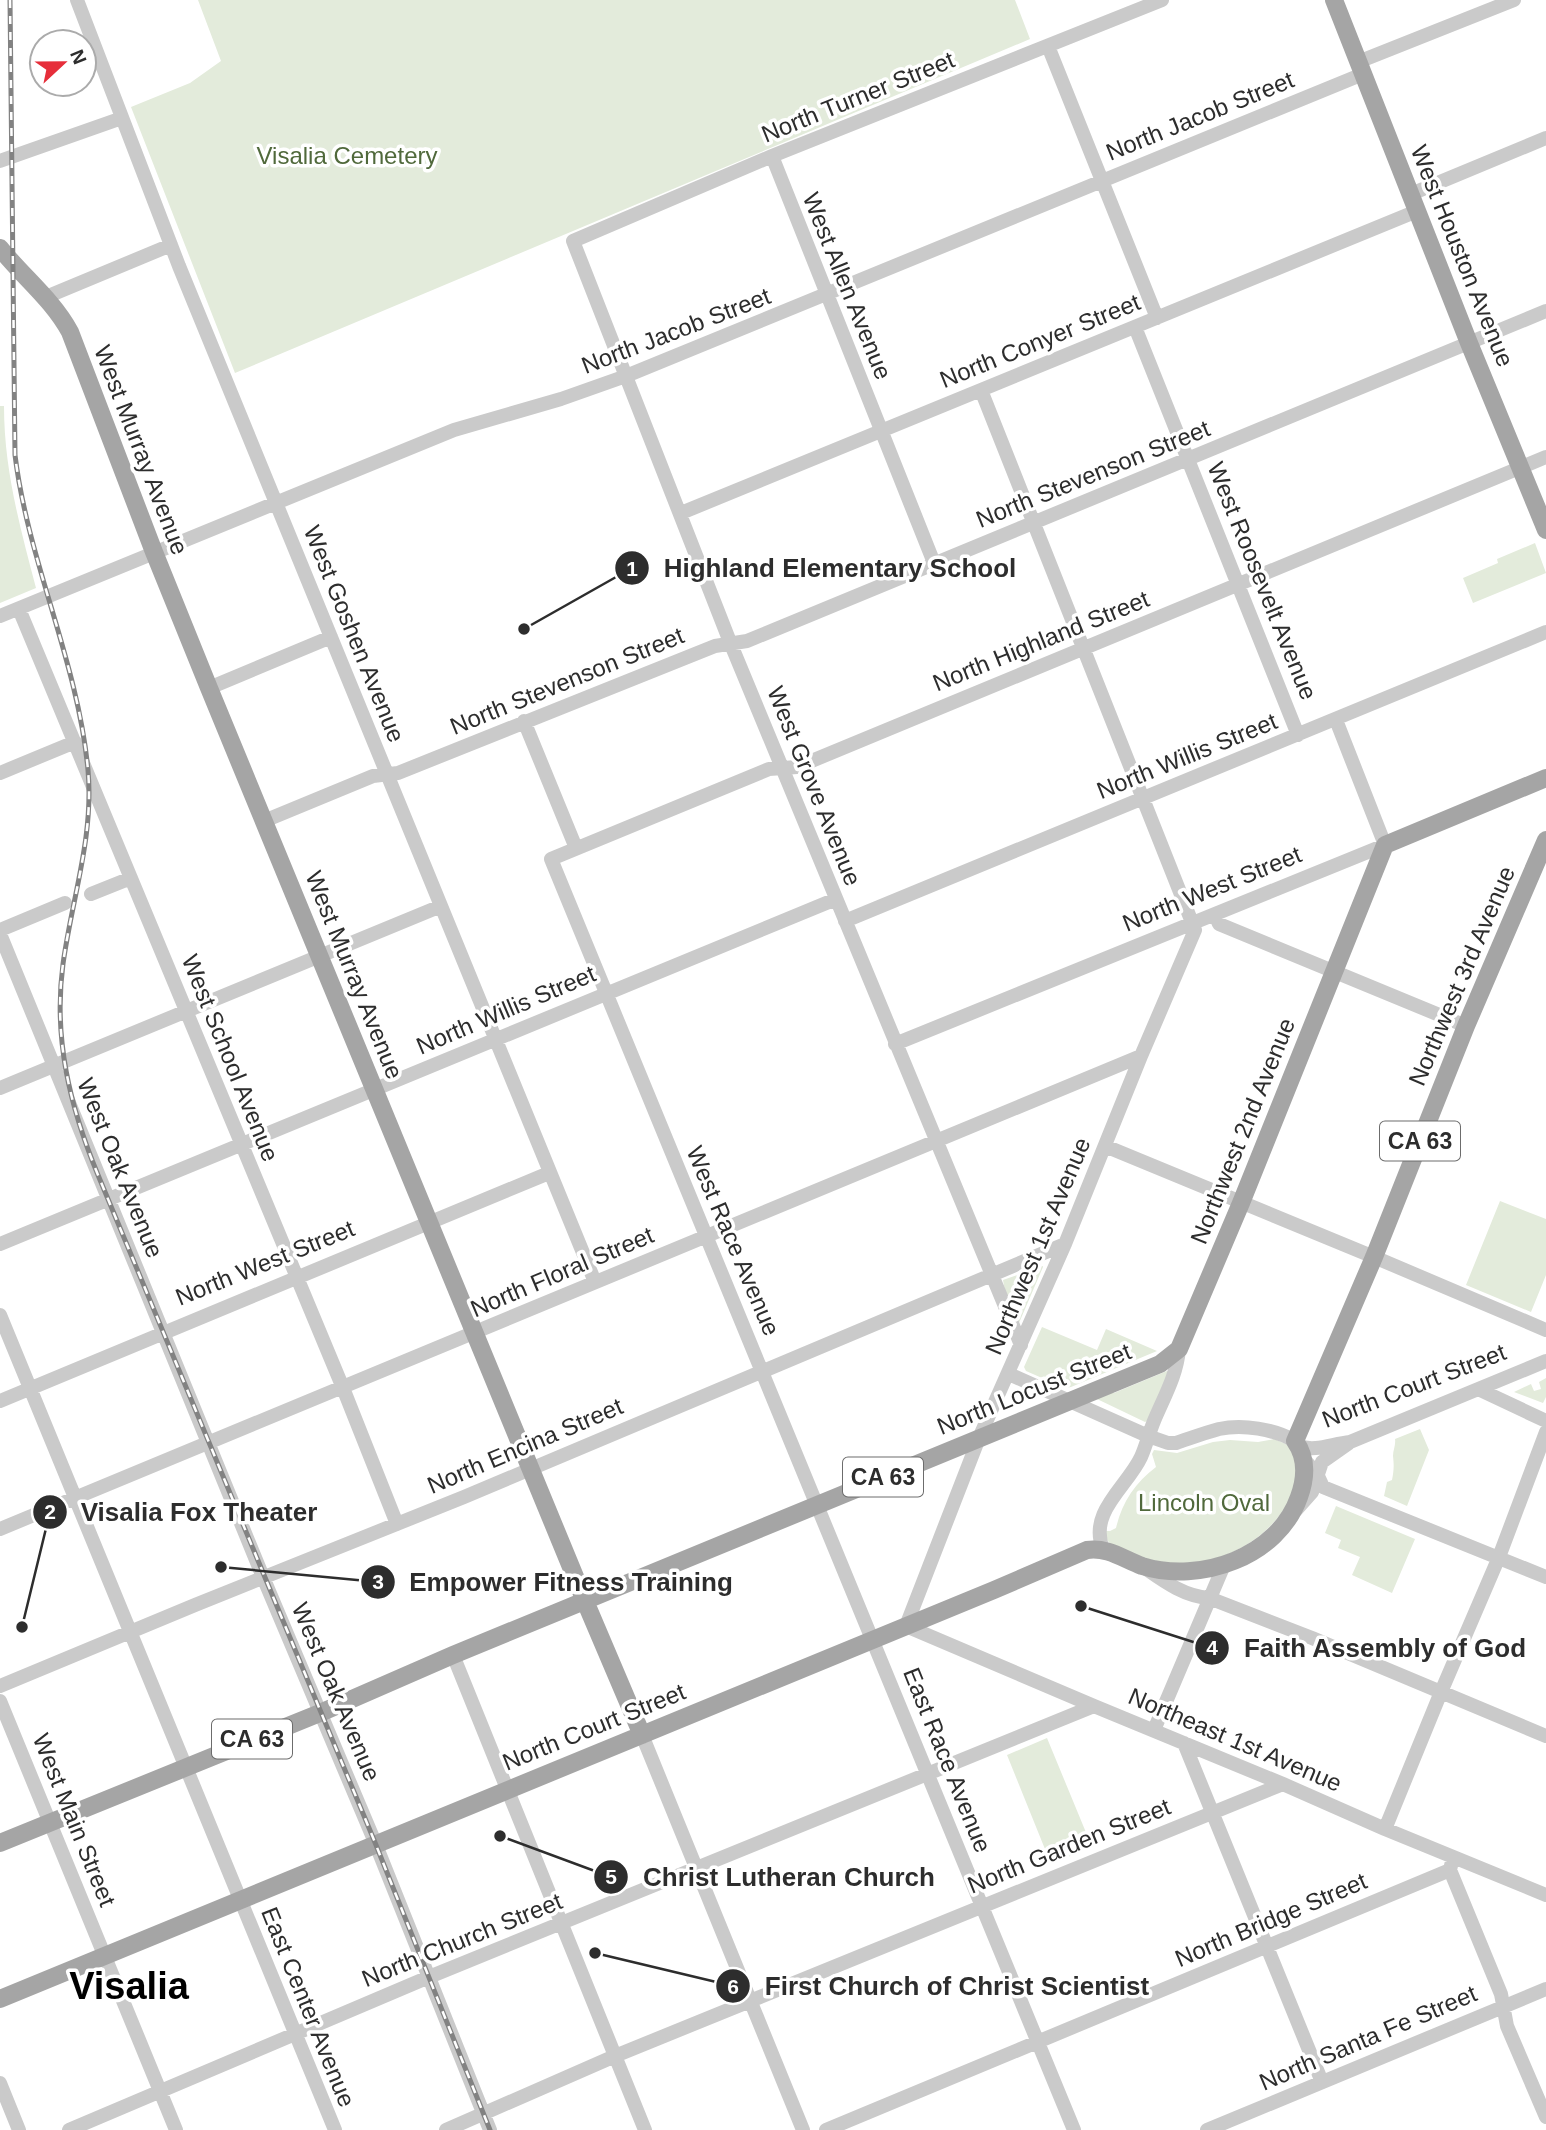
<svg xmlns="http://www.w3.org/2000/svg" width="1546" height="2130" font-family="Helvetica,sans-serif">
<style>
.green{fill:#e3ebdb}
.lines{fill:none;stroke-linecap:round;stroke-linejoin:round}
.minor{stroke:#cacaca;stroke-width:14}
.major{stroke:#a5a5a5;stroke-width:18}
.rail-casing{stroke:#828282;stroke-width:5}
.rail{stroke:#fff;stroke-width:2.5;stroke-dasharray:8;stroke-linecap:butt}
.labels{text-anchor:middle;stroke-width:7;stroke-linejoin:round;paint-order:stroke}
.shield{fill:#fff;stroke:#6c6c6c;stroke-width:2}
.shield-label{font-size:23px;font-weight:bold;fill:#2d2d2d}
.street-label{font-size:24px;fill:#2d2d2d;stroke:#fff}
.park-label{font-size:24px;fill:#50693b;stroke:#fff}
.town-label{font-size:38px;font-weight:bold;fill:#000;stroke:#fff}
.leader{fill:none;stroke:#2d2d2d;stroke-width:2.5}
.callout-dot{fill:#2d2d2d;stroke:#fff;stroke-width:2.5}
.mark-label{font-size:21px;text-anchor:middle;font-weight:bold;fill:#fff}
.callout-label{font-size:26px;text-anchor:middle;font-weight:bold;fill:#2d2d2d;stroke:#fff;stroke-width:7;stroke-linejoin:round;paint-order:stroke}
</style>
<rect width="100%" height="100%" fill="#fff"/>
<path class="green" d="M 198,0 L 1015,0 L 1030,39 L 235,373 L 131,107 L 190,83 L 221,61 Z
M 0,406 L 4,406 C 4,470 20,527 36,588 L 0,603 Z
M 1535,543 L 1546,573 L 1473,603 L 1463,578 L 1498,563 L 1497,559 Z
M 1500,1201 L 1546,1219 L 1546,1275 L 1531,1312 L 1466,1285 Z
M 1043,1266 L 1043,1267 L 1019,1323 L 1008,1308 L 1003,1280 Z
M 1042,1327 L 1097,1350 L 1106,1329 L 1157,1351 L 1071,1387 L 1065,1388 L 1026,1371 L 1024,1367 Z
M 1167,1371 L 1169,1371 L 1149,1420 L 1145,1422 L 1097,1399 L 1107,1393 L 1114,1393 Z
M 1546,1378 L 1546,1397 L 1543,1403 L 1514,1392 L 1531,1384 L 1534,1391 L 1541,1389 L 1539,1382 Z
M 1420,1429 L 1429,1450 L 1407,1506 L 1384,1496 L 1387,1482 L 1392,1480 C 1394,1470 1394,1465 1393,1456 C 1393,1450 1396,1445 1395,1439 Z
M 1274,1439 C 1294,1447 1294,1448 1297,1469 C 1297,1474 1299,1481 1297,1485 C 1296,1490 1292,1495 1290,1499 C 1272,1534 1235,1557 1196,1563 C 1176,1566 1157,1562 1138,1556 C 1127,1551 1114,1549 1106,1539 L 1105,1531 L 1110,1531 L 1116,1528 C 1122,1502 1135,1483 1156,1467 L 1152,1454 L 1154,1450 L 1177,1453 L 1213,1442 L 1230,1440 L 1258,1442 Z
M 1336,1506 L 1415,1539 L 1392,1593 L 1352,1575 L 1360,1557 L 1338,1548 L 1341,1540 L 1325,1533 Z
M 1047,1738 L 1092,1847 L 1051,1864 L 1007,1755 Z"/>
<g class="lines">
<path class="minor" d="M 77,0 L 179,266 L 595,1282
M 1048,46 L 1157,318
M 1358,62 L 1514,0
M 772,156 L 934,563
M 0,161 L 122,118
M 1411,194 L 1546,138
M 46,297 L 171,245
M 1135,327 L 1298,735
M 981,390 L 1195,930 L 1141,1056 L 1065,1244 L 979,1438 L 906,1626 L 1094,1706 L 1283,1784 L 1385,1829 L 1546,1895
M 681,513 L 1417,211
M 19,609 L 343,1388 L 397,1524
M 0,616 L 454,430 L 561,399 L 626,376 L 1363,74
M 209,688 L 331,637
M 524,721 L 576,848
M 0,773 L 75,742
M 264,821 L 373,776 L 398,773 L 715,646 L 747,641 L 1546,311
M 91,894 L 131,878
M 1215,915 L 1219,924 L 1466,1026
M 845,921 L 1546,632
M 0,930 L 65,903
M 0,934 L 263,1577 L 374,1840 L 490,2130
M 895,1044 L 1385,845 L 1336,720
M 0,1088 L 441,906
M 1105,1146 L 1374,1257 L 1546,1330
M 0,1244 L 836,899
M 0,1315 L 335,2130
M 1021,1345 L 730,642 L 573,241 L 772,156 L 1162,0
M 1009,1374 L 1148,1436 L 1168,1443 L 1176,1443 C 1191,1438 1204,1433 1219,1429 C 1243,1424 1274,1429 1295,1441
M 1478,1389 L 1546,1421
M 0,1401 C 183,1324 366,1248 549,1173
M 1298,1446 C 1316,1452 1331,1444 1350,1442 L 1546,1361
M 1304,1459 L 1317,1474 L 1323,1487 L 1546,1577
M 1296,1510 L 1312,1492 L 1322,1462 L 1349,1443
M 0,1529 L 1141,1056
M 1103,1549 C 1088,1512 1127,1487 1141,1457 C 1146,1446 1149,1433 1154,1421 C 1164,1397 1177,1375 1179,1349
M 1145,1568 C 1165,1582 1184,1596 1209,1598 L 1312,1638 L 1546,1736
M 453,1655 L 645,2130
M 0,1686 L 195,1605 L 464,1497 L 1065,1244
M 0,1701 L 176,2130
M 1154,1730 L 1224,1565
M 642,1735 L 803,2130
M 1184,1743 L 1322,2082
M 1385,1829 L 1441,1692 L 1499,1557 L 1546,1432
M 1450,1870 L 1501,1994 L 1507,2026 L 1546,2117
M 0,2083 L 19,2130
M 69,2130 L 429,1977 L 1094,1706
M 446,2130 L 615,2056 L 1283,1784
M 826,2130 L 1450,1870 L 1453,1857
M 1074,2130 L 551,859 L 769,769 L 797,767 L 1546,457
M 1207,2130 L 1546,1989"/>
<path class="major" d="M 1334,0 L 1469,343 L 1546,530
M 0,248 C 23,277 52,299 70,332 L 154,552 L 209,688 L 585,1601 L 642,1735
M 0,1843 L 320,1713 L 453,1655 L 1160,1364 L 1179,1349 L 1241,1203 L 1385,845 L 1546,778
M 0,1999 L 994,1590 L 1087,1550 C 1108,1547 1123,1559 1142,1566 C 1200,1584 1278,1557 1299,1497 C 1306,1478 1307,1458 1295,1441 L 1374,1257 L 1466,1026 L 1546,840"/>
<defs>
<path id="rail" d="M 10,0 L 15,455 C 28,562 78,662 88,770 C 94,837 72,898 63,964 C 53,1038 70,1107 98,1175 L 374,1840 L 490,2130"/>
</defs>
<use href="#rail" class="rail-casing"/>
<use href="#rail" class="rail"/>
</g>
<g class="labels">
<g class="shield">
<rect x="1380" y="1121.5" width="80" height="39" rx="5"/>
<rect x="843" y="1457.5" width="80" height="39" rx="5"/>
<rect x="212" y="1719.5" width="80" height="39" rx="5"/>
</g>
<g class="shield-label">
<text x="1420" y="1149">CA 63</text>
<text x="883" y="1485">CA 63</text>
<text x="252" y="1747">CA 63</text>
</g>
<g class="street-label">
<text transform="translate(858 97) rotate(-22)" y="8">North Turner Street</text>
<text transform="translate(1200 116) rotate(-22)" y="8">North Jacob Street</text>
<text transform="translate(1462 256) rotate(68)" y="8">West Houston Avenue</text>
<text transform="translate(847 286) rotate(68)" y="8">West Allen Avenue</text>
<text transform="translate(676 331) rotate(-21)" y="8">North Jacob Street</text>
<text transform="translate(1040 341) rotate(-22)" y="8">North Conyer Street</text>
<text transform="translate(141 450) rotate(69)" y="8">West Murray Avenue</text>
<text transform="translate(1093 474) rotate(-22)" y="8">North Stevenson Street</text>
<text transform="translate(1262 581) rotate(68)" y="8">West Roosevelt Avenue</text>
<text transform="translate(354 634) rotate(68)" y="8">West Goshen Avenue</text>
<text transform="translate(1041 641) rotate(-22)" y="8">North Highland Street</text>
<text transform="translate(567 681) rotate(-22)" y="8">North Stevenson Street</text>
<text transform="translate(1187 756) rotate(-22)" y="8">North Willis Street</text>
<text transform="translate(814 786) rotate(68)" y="8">West Grove Avenue</text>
<text transform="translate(1212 889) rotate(-22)" y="8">North West Street</text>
<text transform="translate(354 975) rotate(68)" y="8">West Murray Avenue</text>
<text transform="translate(1462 976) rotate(-67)" y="8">Northwest 3rd Avenue</text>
<text transform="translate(506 1010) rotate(-23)" y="8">North Willis Street</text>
<text transform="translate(230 1058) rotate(68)" y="8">West School Avenue</text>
<text transform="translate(1243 1131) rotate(-68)" y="8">Northwest 2nd Avenue</text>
<text transform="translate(120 1168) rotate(68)" y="8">West Oak Avenue</text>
<text transform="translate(733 1241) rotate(67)" y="8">West Race Avenue</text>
<text transform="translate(1038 1246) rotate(-67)" y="8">Northwest 1st Avenue</text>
<text transform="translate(265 1263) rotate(-22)" y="8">North West Street</text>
<text transform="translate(562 1272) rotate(-23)" y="8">North Floral Street</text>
<text transform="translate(1414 1386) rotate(-21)" y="8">North Court Street</text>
<text transform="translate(1034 1389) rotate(-22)" y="8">North Locust Street</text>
<text transform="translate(525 1446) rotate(-23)" y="8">North Encina Street</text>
<text transform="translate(336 1692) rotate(67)" y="8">West Oak Avenue</text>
<text transform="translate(594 1727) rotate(-22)" y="8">North Court Street</text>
<text transform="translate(1235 1740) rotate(23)" y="8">Northeast 1st Avenue</text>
<text transform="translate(947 1760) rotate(68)" y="8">East Race Avenue</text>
<text transform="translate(74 1820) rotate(68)" y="8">West Main Street</text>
<text transform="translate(1069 1846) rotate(-22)" y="8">North Garden Street</text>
<text transform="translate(1271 1920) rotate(-23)" y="8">North Bridge Street</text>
<text transform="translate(462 1940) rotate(-22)" y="8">North Church Street</text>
<text transform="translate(308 2007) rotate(68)" y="8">East Center Avenue</text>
<text transform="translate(1368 2038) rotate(-23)" y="8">North Santa Fe Street</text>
</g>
<g class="park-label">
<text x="347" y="164">Visalia Cemetery</text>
<text x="1204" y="1511">Lincoln Oval</text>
</g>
<g class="town-label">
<text x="129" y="1999">Visalia</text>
</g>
</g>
<path class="leader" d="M524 629L632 568M22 1627L50 1512M221 1567L378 1582M1081 1606L1212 1648M500 1836L611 1877M595 1953L733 1986"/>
<g class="callout-dot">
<circle cx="524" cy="629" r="7"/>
<circle cx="22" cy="1627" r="7"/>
<circle cx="221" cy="1567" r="7"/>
<circle cx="1081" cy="1606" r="7"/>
<circle cx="500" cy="1836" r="7"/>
<circle cx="595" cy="1953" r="7"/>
<circle cx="632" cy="568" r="18"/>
<circle cx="50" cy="1512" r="18"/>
<circle cx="378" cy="1582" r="18"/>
<circle cx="1212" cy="1648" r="18"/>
<circle cx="611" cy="1877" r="18"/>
<circle cx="733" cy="1986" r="18"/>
</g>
<g class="mark-label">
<text x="632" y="576">1</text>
<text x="50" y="1519">2</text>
<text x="378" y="1589">3</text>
<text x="1212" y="1655">4</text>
<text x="611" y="1884">5</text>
<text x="733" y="1994">6</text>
</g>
<g class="callout-label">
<text x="840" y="577">Highland Elementary School</text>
<text x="199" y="1521">Visalia Fox Theater</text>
<text x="571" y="1591">Empower Fitness Training</text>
<text x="1385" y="1657">Faith Assembly of God</text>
<text x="789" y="1886">Christ Lutheran Church</text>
<text x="957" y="1995">First Church of Christ Scientist</text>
</g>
<g transform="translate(63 63) rotate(68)"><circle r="33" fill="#ffffff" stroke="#ababab" stroke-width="2"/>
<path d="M0-5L12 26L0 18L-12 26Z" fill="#e62e3a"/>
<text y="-10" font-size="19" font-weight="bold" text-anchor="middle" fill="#2d2d2d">N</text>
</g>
</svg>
